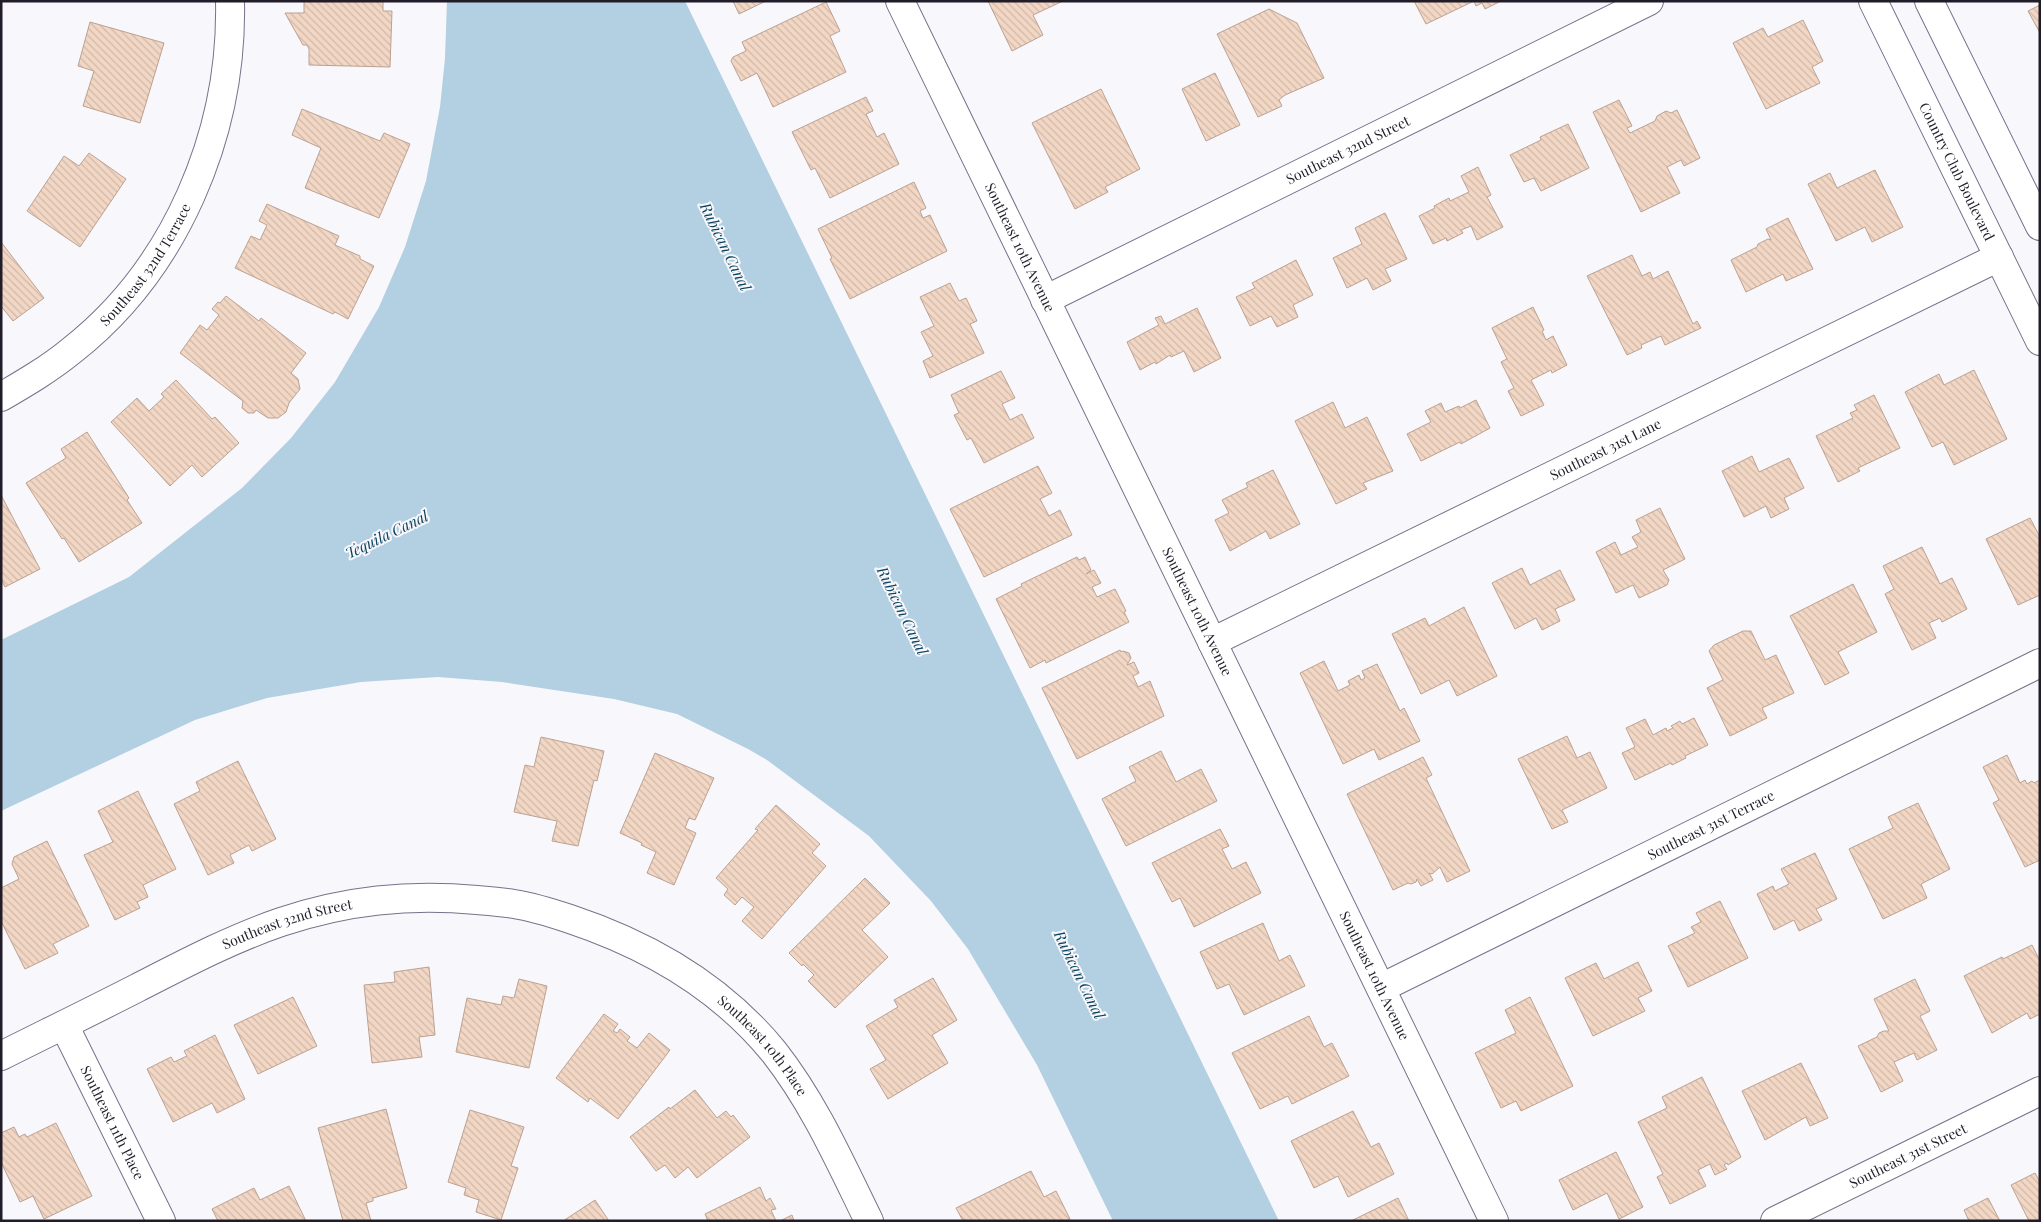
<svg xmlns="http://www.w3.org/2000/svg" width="2041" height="1222" font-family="'Playfair Display',serif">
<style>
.water{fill:#b2d0e2}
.building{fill:url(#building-back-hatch);stroke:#bca191}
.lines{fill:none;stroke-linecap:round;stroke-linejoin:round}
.street-casing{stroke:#78718a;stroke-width:30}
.secondary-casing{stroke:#78718a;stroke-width:30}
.street{stroke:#fff;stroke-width:28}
.secondary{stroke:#fff;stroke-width:28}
.labels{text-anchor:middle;stroke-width:4;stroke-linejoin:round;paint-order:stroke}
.street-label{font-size:14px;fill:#201d28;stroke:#f8f7fc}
.water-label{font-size:15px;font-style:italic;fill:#09435d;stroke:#f8f7fc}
</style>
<defs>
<pattern id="building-back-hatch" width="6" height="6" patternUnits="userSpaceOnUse" patternTransform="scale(1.25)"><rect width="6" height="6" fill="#f3d7c5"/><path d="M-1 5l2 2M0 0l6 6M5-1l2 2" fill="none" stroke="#d0b8a9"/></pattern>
</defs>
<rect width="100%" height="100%" fill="#f8f7fc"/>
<path class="water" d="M 447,1 L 685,1 L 1279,1221 L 1113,1221 L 1037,1065 L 968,949 L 931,901 L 869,836 L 767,760 L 748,749 L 677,714 L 614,699 L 502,682 L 438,677 L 361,682 L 267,698 L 195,720 L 1,811 L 1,640 L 129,577 L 242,488 L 291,438 L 335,382 L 379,307 L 405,247 L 426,181 L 440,107 L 445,58 Z"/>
<path class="building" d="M 304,1 L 383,1 L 383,11 L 392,11 L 390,67 L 309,65 L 309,49 L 307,45 L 303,45 L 285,13 L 304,13 Z
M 733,1 L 766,1 L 739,14 Z
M 988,1 L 1063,1 L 1033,15 L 1043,35 L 1012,51 Z
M 1414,1 L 1501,1 L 1485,9 L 1482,3 L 1476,6 L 1474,1 L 1426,24 Z
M 826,2 L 840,31 L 830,36 L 846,72 L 773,107 L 757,73 L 741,81 L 731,61 L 733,57 L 746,51 L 742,42 Z
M 2040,5 L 2040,33 L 2028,11 Z
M 1269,9 L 1297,23 L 1324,78 L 1285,95 L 1279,100 L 1282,106 L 1258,117 L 1217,34 Z
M 1803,20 L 1823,61 L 1812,67 L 1820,83 L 1766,109 L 1733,43 L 1763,28 L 1768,37 Z
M 90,22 L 164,43 L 140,123 L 83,106 L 94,71 L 78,66 Z
M 1215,73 L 1240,125 L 1206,141 L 1182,89 Z
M 1101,89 L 1140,169 L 1105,187 L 1108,192 L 1075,209 L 1032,123 Z
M 866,97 L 873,111 L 866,114 L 877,137 L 884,133 L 899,164 L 830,198 L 815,168 L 811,170 L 792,132 Z
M 1619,100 L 1632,126 L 1627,128 L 1630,133 L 1655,121 L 1657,116 L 1666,111 L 1671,113 L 1677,110 L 1700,158 L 1684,166 L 1681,160 L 1667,167 L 1680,193 L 1641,212 L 1593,112 Z
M 302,109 L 380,141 L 384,133 L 410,144 L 379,218 L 305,188 L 321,148 L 292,135 Z
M 1568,124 L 1589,168 L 1541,191 L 1534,178 L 1524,182 L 1510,155 L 1541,140 L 1540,137 Z
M 89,153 L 126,179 L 80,247 L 27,211 L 64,156 L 79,166 Z
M 1478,167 L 1491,195 L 1487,197 L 1503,227 L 1477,240 L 1471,226 L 1461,230 L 1463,233 L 1447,241 L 1446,238 L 1433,244 L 1419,216 L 1435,208 L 1434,206 L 1449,198 L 1450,201 L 1469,192 L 1461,176 Z
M 1875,170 L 1903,227 L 1872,242 L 1865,227 L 1836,241 L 1808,184 L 1830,173 L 1837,188 Z
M 914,182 L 926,208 L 920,211 L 923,218 L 930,215 L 947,251 L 850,299 L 830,259 L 832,258 L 818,229 Z
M 267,204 L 339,236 L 335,245 L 360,256 L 360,259 L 374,266 L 348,319 L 335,312 L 333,314 L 235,268 L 251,236 L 260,240 L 267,225 L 259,221 Z
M 1385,213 L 1407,259 L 1385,269 L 1391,281 L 1373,290 L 1367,278 L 1347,288 L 1333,258 L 1362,244 L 1355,228 Z
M 1788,218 L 1813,269 L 1786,281 L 1783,274 L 1746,292 L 1731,260 L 1757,247 L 1758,244 L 1768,239 L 1771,240 L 1766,229 Z
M 1,242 L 44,298 L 13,321 L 1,306 Z
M 1632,255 L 1642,276 L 1650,272 L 1653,279 L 1668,271 L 1693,324 L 1697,321 L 1701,328 L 1665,345 L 1661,336 L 1641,345 L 1642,348 L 1627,355 L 1587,276 Z
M 1296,260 L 1313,295 L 1293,305 L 1298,317 L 1277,327 L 1271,316 L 1250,326 L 1236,297 L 1255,288 L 1252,283 Z
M 950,283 L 959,301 L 966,298 L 977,321 L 970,324 L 984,353 L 930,378 L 923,361 L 933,356 L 921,332 L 934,326 L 920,297 Z
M 226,296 L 259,321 L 261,318 L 306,353 L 291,373 L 298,379 L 300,389 L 289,403 L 286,412 L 278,418 L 268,418 L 256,410 L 254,413 L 248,413 L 242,408 L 243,401 L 180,353 L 200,325 L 207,330 L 219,315 L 212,309 L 218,302 L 220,303 Z
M 1533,307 L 1544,330 L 1542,331 L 1546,340 L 1553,336 L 1567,365 L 1552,373 L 1551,370 L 1531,380 L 1544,405 L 1521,416 L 1508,391 L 1514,388 L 1501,362 L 1507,359 L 1492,328 Z
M 1197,308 L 1221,358 L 1194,372 L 1184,351 L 1171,357 L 1170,355 L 1156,364 L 1155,362 L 1140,370 L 1127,342 L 1159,325 L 1155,318 L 1161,316 L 1165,324 Z
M 1974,370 L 2007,439 L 1954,465 L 1943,442 L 1932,447 L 1905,392 L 1939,374 L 1944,385 Z
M 1001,371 L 1015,398 L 1002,404 L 1010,420 L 1022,414 L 1034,438 L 984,463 L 971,438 L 967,440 L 954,415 L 959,413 L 951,395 Z
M 176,380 L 212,419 L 215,417 L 239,443 L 202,477 L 192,465 L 170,486 L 111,422 L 137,398 L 149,411 L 164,397 L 161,394 Z
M 1874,395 L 1900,448 L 1858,468 L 1860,471 L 1838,482 L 1816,436 L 1853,418 L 1850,413 L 1857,410 L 1854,405 Z
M 1476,400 L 1490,428 L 1461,444 L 1460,442 L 1421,461 L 1407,434 L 1431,422 L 1425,411 L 1441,403 L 1445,412 L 1459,406 L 1460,408 Z
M 1333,402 L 1345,428 L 1367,417 L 1393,471 L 1363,483 L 1367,489 L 1336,504 L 1295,421 Z
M 87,432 L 129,498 L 127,500 L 142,523 L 79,562 L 64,538 L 62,539 L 26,483 L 66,458 L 61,449 Z
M 1752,456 L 1759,472 L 1789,458 L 1804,488 L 1784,498 L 1789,509 L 1771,518 L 1766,506 L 1744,517 L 1722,471 Z
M 1038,466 L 1052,493 L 1040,499 L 1049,516 L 1060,510 L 1072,535 L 984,577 L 950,509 Z
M 1273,470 L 1300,524 L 1270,539 L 1266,531 L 1230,551 L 1215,520 L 1229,513 L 1222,500 L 1248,487 L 1246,483 Z
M 1,495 L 40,569 L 5,587 L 1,579 Z
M 1660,508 L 1685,559 L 1663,570 L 1669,580 L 1667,585 L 1639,598 L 1633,585 L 1616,593 L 1596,552 L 1615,542 L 1621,555 L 1638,547 L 1632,537 L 1641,532 L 1636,520 Z
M 2030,518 L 2040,537 L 2040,595 L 2018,605 L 1986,539 Z
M 1922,547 L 1940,584 L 1952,578 L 1967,609 L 1942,622 L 1940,618 L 1929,623 L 1936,638 L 1912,650 L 1885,594 L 1894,589 L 1883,566 Z
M 1077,557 L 1079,560 L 1085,557 L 1091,570 L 1086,574 L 1094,570 L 1101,583 L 1092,587 L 1097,597 L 1115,589 L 1126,611 L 1124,612 L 1129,622 L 1046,663 L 1045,660 L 1030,668 L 996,599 L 1022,586 L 1021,584 Z
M 1522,568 L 1530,585 L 1560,570 L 1575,600 L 1555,609 L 1560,621 L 1542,630 L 1536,618 L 1515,629 L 1492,583 Z
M 1853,584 L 1877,632 L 1838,652 L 1849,673 L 1825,685 L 1790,616 Z
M 1464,607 L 1497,676 L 1457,696 L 1449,680 L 1421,694 L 1392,634 L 1425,618 L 1429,626 Z
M 1743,631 L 1751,631 L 1765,660 L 1776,655 L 1794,693 L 1762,708 L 1767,718 L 1730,736 L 1707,688 L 1723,680 L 1709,651 L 1714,645 Z
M 1120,650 L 1121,652 L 1123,651 L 1129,653 L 1131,658 L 1127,665 L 1134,662 L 1139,673 L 1133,676 L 1138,687 L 1150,681 L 1164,716 L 1077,759 L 1042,688 Z
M 1324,661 L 1338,691 L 1350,685 L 1348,681 L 1359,675 L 1361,680 L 1365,678 L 1362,671 L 1377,664 L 1400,711 L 1404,708 L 1420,741 L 1379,760 L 1374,749 L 1343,764 L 1300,673 Z
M 1694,718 L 1708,745 L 1685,756 L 1686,758 L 1672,765 L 1671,763 L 1635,780 L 1622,753 L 1635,747 L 1626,728 L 1645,719 L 1653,735 L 1666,728 L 1667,731 L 1673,728 L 1671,726 L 1680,721 L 1682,724 Z
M 1567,736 L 1577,758 L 1590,752 L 1607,788 L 1562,810 L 1568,822 L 1552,829 L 1518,759 Z
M 541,737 L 604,751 L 597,781 L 594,780 L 578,846 L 552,841 L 557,821 L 514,812 L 525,765 L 534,767 Z
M 1161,751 L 1176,782 L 1201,769 L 1217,801 L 1126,846 L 1102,799 L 1136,781 L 1129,767 Z
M 655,753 L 714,778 L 695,820 L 689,818 L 685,828 L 696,833 L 674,885 L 647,873 L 656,852 L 641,845 L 642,843 L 620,833 Z
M 2007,755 L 2020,783 L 2025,780 L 2027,784 L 2032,781 L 2034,783 L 2040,780 L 2040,860 L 2025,867 L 1993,803 L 1999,800 L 1983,767 Z
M 1423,757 L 1432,775 L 1426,778 L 1470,871 L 1447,882 L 1440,867 L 1432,874 L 1429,873 L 1433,880 L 1421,886 L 1417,879 L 1416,882 L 1411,884 L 1408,883 L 1393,890 L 1347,794 Z
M 238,761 L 276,839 L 252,851 L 249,845 L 230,855 L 234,863 L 208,875 L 174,804 L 200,791 L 196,782 Z
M 138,791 L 176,869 L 143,885 L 148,897 L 137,902 L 140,908 L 115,920 L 84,855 L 113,842 L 98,811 Z
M 1918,803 L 1950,869 L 1921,884 L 1927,898 L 1883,919 L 1849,849 L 1893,828 L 1888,817 Z
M 776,805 L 820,844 L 812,853 L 826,866 L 762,939 L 742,921 L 754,907 L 742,897 L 735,905 L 724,895 L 728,889 L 716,878 L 758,830 L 755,829 Z
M 1220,829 L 1229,846 L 1222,849 L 1232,869 L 1246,862 L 1261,893 L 1194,927 L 1180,898 L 1172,902 L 1152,863 Z
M 47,841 L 89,926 L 53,944 L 58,953 L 25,969 L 1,921 L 1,888 L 19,879 L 12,864 L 14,857 Z
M 1815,853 L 1837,899 L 1816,909 L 1822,920 L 1799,931 L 1794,920 L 1774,930 L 1757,894 L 1773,886 L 1775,891 L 1789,884 L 1781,869 Z
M 865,878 L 890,903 L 862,930 L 888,957 L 835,1008 L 808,981 L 814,975 L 803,964 L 802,966 L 789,953 Z
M 1720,901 L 1748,958 L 1688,987 L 1668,946 L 1695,933 L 1691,927 L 1701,922 L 1696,913 Z
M 1263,923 L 1279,961 L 1290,955 L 1305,986 L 1244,1015 L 1229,984 L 1217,989 L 1200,952 Z
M 2032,945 L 2040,961 L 2040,1014 L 2030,1019 L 2027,1013 L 1992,1033 L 1964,976 L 2002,957 L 2003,959 Z
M 1638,962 L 1652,991 L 1638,998 L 1645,1011 L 1593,1036 L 1565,978 L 1596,963 L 1604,979 Z
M 429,967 L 435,1035 L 419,1037 L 422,1057 L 372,1063 L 364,985 L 395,982 L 394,972 Z
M 933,978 L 957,1020 L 932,1035 L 948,1063 L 888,1099 L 870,1069 L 886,1060 L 866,1026 L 898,1007 L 894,1000 Z
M 519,979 L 547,986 L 529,1068 L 456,1052 L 467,998 L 501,1005 L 503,996 L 514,998 Z
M 1915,979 L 1930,1011 L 1920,1016 L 1937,1050 L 1917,1060 L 1914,1053 L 1894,1062 L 1903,1081 L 1881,1092 L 1858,1046 L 1877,1037 L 1879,1033 L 1884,1031 L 1889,1031 L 1874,999 Z
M 293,997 L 317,1046 L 258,1074 L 234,1025 Z
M 1530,997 L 1573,1086 L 1521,1111 L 1516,1101 L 1501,1108 L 1475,1053 L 1516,1033 L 1505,1010 Z
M 604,1014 L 618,1024 L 613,1031 L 617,1033 L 620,1029 L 630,1037 L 627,1041 L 637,1048 L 649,1033 L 670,1050 L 618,1119 L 590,1098 L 588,1102 L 556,1078 Z
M 1309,1016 L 1324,1047 L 1332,1043 L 1349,1076 L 1292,1104 L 1288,1096 L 1260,1109 L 1232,1053 Z
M 215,1035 L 245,1099 L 217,1113 L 212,1103 L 173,1122 L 147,1069 L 171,1057 L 174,1062 L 187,1056 L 184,1051 Z
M 1801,1063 L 1828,1118 L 1810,1126 L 1806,1117 L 1765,1140 L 1742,1091 Z
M 1702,1077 L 1741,1157 L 1728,1165 L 1727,1163 L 1724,1165 L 1727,1169 L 1715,1175 L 1710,1164 L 1698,1170 L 1706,1186 L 1670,1204 L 1657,1177 L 1663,1174 L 1638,1122 L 1667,1108 L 1662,1097 Z
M 695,1090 L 717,1118 L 726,1111 L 731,1117 L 733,1115 L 750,1137 L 697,1178 L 688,1167 L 675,1178 L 665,1165 L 656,1171 L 630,1137 L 669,1107 L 670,1109 Z
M 386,1109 L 407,1188 L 373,1198 L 373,1201 L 366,1203 L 371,1221 L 343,1221 L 318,1128 Z
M 470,1110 L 524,1127 L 511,1166 L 518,1168 L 501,1220 L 476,1212 L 479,1200 L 464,1195 L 466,1188 L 448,1182 Z
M 1353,1111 L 1371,1147 L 1379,1143 L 1394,1174 L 1348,1197 L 1338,1176 L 1314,1188 L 1291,1141 Z
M 56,1123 L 92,1196 L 44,1219 L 33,1196 L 20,1202 L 1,1162 L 1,1133 L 14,1127 L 19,1137 L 25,1134 L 27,1137 Z
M 1616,1152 L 1643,1207 L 1619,1219 L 1607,1193 L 1573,1210 L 1559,1180 Z
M 1031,1171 L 1044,1197 L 1056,1191 L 1070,1219 L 1066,1221 L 963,1221 L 956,1208 Z
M 2035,1173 L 2040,1182 L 2040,1221 L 2029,1221 L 2011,1185 Z
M 289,1186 L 306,1221 L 218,1221 L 212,1209 L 254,1188 L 260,1200 Z
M 760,1187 L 766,1201 L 770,1198 L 776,1209 L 771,1210 L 776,1221 L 708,1221 L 705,1214 Z
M 1398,1198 L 1409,1221 L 1351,1221 Z
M 1988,1198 L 2000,1221 L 1969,1221 L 1964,1210 Z
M 595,1200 L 609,1221 L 563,1221 Z
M 792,1215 L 794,1221 L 780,1221 Z"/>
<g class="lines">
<defs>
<g id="street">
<path id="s1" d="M 900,1 L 1494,1221"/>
<path id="s2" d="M 1045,300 L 1649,1"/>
<path id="s3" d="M 1,397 C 25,383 49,369 71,351 C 176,269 233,133 230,1"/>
<path id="s4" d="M 1212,642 L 1999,257"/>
<path id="s5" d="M 1381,988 L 2040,663"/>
<path id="s6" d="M 64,1025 L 161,1221"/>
<path id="s7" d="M 1,1056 C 47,1033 92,1011 137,988 C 184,964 231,939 281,922 C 347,900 408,894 477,900 C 489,901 502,902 514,904 C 533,907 552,913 570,919 C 648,945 721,987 774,1052 C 814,1103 840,1162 869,1221"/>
<path id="s8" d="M 1775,1221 L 2040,1091"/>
</g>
<g id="secondary">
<path id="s9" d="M 1873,1 L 2040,341"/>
<path d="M 1929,1 L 2040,226"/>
</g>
</defs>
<use href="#street" class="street-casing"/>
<use href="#secondary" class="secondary-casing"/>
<use href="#street" class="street"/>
<use href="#secondary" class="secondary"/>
</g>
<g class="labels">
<g class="street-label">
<text dy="5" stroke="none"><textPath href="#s2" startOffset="338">Southeast 32nd Street</textPath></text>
<text dy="5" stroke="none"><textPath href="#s9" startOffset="190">Country Club Boulevard</textPath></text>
<text dy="5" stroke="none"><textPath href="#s1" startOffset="274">Southeast 10th Avenue</textPath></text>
<text dy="5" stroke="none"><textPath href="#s3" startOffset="199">Southeast 32nd Terrace</textPath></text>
<text dy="5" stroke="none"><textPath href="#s4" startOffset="438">Southeast 31st Lane</textPath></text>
<text dy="5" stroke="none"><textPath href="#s1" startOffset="679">Southeast 10th Avenue</textPath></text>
<text dy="5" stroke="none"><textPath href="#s5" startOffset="368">Southeast 31st Terrace</textPath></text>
<text dy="5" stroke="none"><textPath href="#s7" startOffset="316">Southeast 32nd Street</textPath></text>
<text dy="5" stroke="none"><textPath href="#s1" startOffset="1084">Southeast 10th Avenue</textPath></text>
<text dy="5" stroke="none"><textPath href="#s7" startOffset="839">Southeast 10th Place</textPath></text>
<text dy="5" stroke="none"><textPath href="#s6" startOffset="109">Southeast 11th Place</textPath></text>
<text dy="5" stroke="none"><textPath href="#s8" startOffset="148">Southeast 31st Street</textPath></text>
</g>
<g class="water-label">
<text transform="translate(725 247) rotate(64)" y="5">Rubican Canal</text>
<text transform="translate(387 535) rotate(-26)" y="5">Tequila Canal</text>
<text transform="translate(902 611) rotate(64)" y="5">Rubican Canal</text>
<text transform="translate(1079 975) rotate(64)" y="5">Rubican Canal</text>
</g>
</g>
<rect width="2041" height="1222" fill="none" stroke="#201d28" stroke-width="5"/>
</svg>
